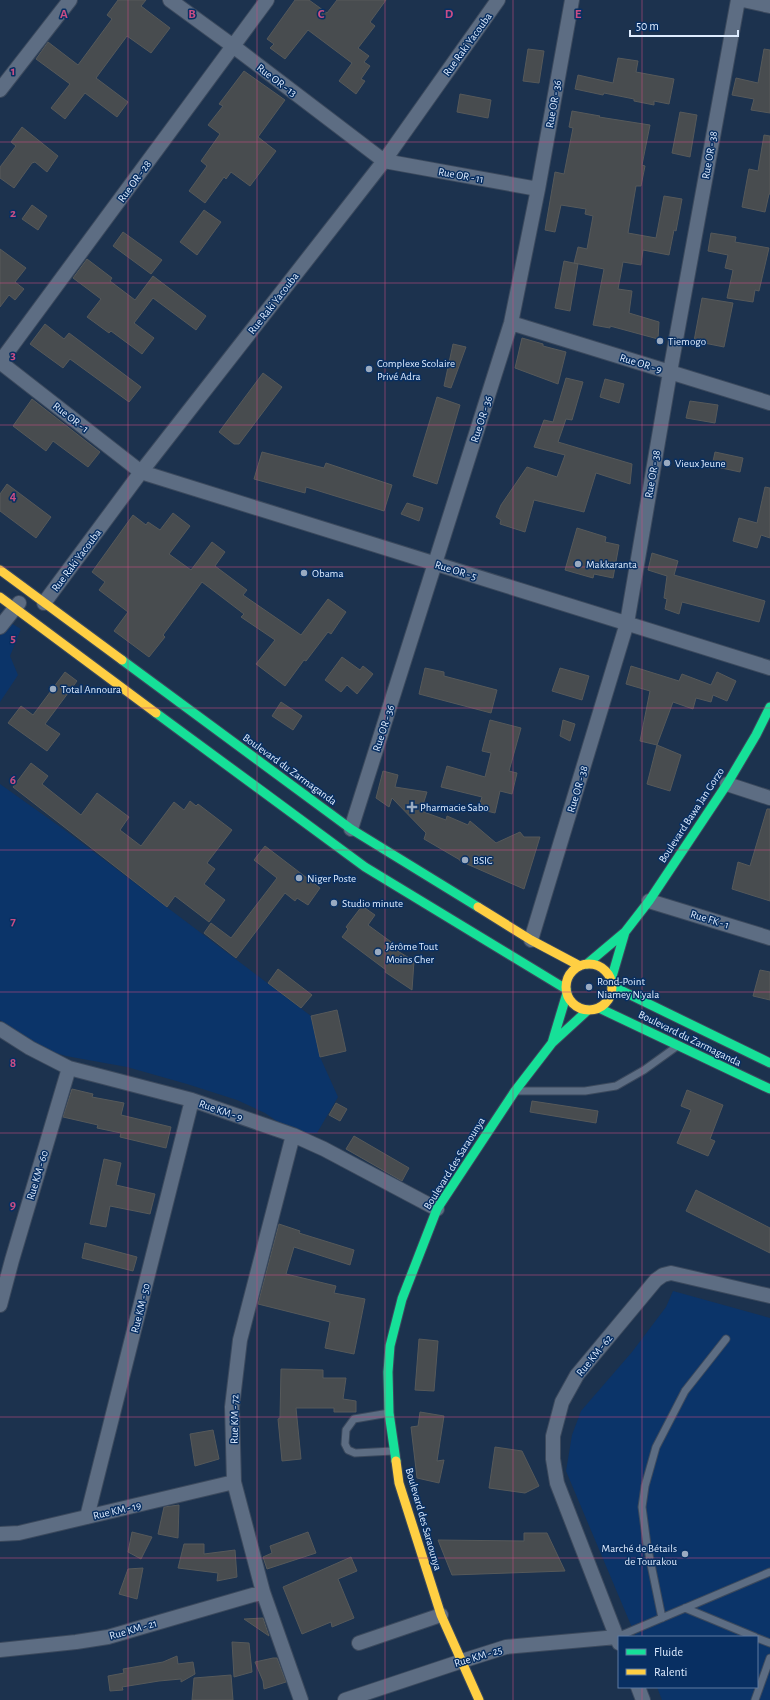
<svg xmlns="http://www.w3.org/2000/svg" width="770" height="1700" font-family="'Alegreya Sans',sans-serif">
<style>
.built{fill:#0b3469}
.building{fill:#484c4f;stroke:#56595a}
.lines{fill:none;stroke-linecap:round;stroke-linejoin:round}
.lane-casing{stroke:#3b495d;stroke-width:9}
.street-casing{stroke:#3b495d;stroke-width:16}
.fast-casing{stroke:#3b495d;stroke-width:11}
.slow-casing{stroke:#3b495d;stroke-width:11}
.lane{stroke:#5d6d83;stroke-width:7}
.street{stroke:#5d6d83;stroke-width:14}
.fast{stroke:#16e098;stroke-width:9}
.slow{stroke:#ffcf43;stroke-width:9}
.grid{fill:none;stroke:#c94d84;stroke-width:1;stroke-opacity:0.55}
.poi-dot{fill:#9aabc1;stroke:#082f62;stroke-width:1.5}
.labels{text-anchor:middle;stroke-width:3;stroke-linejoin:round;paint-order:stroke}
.street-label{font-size:11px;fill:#deecff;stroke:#082f62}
.poi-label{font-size:11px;fill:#deecff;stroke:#082f62;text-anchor:start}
.grid-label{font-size:13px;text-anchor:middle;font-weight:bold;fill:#c94d84;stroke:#082f62;stroke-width:3;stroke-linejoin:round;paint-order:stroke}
</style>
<rect width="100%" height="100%" fill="#1c324e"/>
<path class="built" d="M 9,622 L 21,629 L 10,656 L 18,675 L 0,702 L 0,636 Z
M 0,784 L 66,831 L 311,1016 L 320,1057 L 338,1097 L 317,1133 L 294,1133 L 265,1113 L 237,1100 L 187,1084 L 127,1067 L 66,1056 L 34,1046 L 0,1020 Z
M 673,1291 L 770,1318 L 770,1700 L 662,1700 L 657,1687 L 757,1687 L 757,1637 L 636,1637 L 566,1471 L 572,1435 L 581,1411 L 632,1352 L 666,1307 Z"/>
<path class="building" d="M 118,0 L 146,0 L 141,6 L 170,28 L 151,53 L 127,36 L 96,78 L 128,102 L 117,117 L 85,93 L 65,119 L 51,108 L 70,84 L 36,59 L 48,42 L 78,65 L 112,19 L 107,15 Z
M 295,0 L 309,0 L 327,13 L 337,0 L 386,0 L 370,22 L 375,26 L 358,48 L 369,56 L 364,62 L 370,66 L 361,79 L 365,81 L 356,94 L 339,81 L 352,63 L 308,30 L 285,59 L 270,48 L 274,44 L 267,39 Z
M 528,49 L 544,51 L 539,83 L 523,81 Z
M 764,49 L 770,50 L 770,113 L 751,110 L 754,99 L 732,95 L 736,78 L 758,83 Z
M 618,58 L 638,61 L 636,72 L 674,79 L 669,104 L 654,101 L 654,105 L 634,101 L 634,99 L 604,93 L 603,95 L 575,89 L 578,75 L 613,83 Z
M 244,71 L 285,100 L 258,137 L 276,151 L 250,186 L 231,172 L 226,179 L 224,177 L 205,203 L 189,191 L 207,166 L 201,161 L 220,134 L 208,125 L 223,106 L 219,104 Z
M 460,94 L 491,100 L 488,118 L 457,112 Z
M 572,111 L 600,116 L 599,117 L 650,125 L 642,165 L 645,166 L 641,186 L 636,186 L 628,233 L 656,238 L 664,196 L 682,199 L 676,231 L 674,230 L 669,255 L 643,250 L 641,265 L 623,262 L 618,289 L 632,291 L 629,313 L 659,322 L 658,339 L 610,326 L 610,328 L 593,325 L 604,269 L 574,263 L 578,247 L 587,249 L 593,216 L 585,214 L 586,209 L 561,205 L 555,232 L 545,230 L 555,172 L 564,174 L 573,128 L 569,127 Z
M 680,112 L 697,115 L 690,157 L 672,153 Z
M 22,127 L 58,156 L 47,172 L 35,162 L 32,163 L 14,188 L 0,178 L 0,167 L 16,146 L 11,142 Z
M 764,135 L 770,136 L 770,194 L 769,194 L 765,212 L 742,207 L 749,169 L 758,171 Z
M 32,205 L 47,216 L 38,230 L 22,219 Z
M 204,210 L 221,222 L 197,255 L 180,242 Z
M 123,232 L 162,260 L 151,274 L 113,246 Z
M 711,233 L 736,237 L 735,242 L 769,248 L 759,291 L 755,290 L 753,302 L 727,298 L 733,270 L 725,268 L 728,255 L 708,251 Z
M 0,249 L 26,268 L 15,282 L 24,289 L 15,300 L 9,295 L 0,307 Z
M 87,259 L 112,278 L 110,281 L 135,300 L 153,276 L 206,316 L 196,330 L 153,298 L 134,323 L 154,338 L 142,354 L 111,331 L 109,333 L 87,317 L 101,299 L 73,278 Z
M 564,261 L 578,264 L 570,311 L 555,308 Z
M 702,298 L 733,303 L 724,347 L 694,341 Z
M 45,324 L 64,339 L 69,333 L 141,387 L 129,402 L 70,359 L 63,368 L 30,344 Z
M 522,338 L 543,344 L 543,346 L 566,352 L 558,384 L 515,368 Z
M 453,344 L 466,347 L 451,388 L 444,386 Z
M 263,373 L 282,387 L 239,444 L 234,444 L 219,432 Z
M 566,378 L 583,382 L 572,420 L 566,419 L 558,442 L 632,464 L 630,484 L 596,473 L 584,512 L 534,500 L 525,532 L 500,524 L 501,520 L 496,517 L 501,505 L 527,467 L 557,477 L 565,455 L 534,447 L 544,420 L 553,422 Z
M 605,379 L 624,384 L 619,403 L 600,397 Z
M 437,397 L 460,405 L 437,484 L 413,476 Z
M 32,399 L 100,452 L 88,467 L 53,441 L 46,451 L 13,426 Z
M 690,401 L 718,405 L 715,423 L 686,418 Z
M 262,452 L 324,468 L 326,463 L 392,485 L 384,511 L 306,487 L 305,493 L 254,479 Z
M 715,452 L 743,458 L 740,472 L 712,466 Z
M 7,484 L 51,517 L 36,538 L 0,511 L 0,494 Z
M 765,487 L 770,488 L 770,538 L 761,535 L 757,548 L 733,541 L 739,518 L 757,523 Z
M 407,503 L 423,508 L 419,521 L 401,514 Z
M 173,513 L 190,526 L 169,554 L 191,570 L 212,542 L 225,552 L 215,566 L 247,590 L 243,595 L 301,635 L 328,599 L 346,612 L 331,634 L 328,632 L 306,661 L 304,660 L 285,686 L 256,664 L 275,640 L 241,617 L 244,614 L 202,582 L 163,635 L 165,637 L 149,657 L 114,631 L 128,612 L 99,590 L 105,582 L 92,572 L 133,515 L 146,525 L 148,522 L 160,530 Z
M 577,528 L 606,537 L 605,542 L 619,545 L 613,578 L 594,574 L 593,578 L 565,570 Z
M 652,553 L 678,561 L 674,575 L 765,601 L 759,622 L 682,602 L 679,614 L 665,609 L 667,599 L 664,598 L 667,576 L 648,570 Z
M 342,657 L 360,670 L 363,666 L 373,674 L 357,694 L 347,685 L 341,692 L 325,680 Z
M 631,666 L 679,681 L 682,674 L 711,685 L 717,672 L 736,681 L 727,701 L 713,695 L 711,702 L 696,698 L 693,709 L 673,702 L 657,745 L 640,741 L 650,691 L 626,684 Z
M 425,668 L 444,672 L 444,676 L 497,690 L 491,713 L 419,694 Z
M 560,668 L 589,676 L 582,700 L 552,691 Z
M 65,672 L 77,681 L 45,724 L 60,734 L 47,751 L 8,723 L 21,706 L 33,715 Z
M 281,702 L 302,716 L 293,730 L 272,716 Z
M 490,720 L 521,728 L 509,771 L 517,773 L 512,794 L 500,791 L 495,813 L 478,809 L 482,797 L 441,787 L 447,766 L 485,777 L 491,753 L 482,751 Z
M 563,720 L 575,724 L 570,741 L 560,736 Z
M 657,745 L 681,755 L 670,791 L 647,784 Z
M 31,763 L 48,776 L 42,784 L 81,815 L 97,793 L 129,817 L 120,830 L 141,846 L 174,802 L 184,810 L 190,801 L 196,806 L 198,804 L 232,830 L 207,863 L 215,869 L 204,884 L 225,900 L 209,922 L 175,896 L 167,907 L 13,787 Z
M 383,771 L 398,775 L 395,787 L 427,792 L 421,811 L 446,820 L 447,816 L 468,825 L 470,821 L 496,843 L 520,832 L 524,837 L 540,837 L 524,889 L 460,861 L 460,860 L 424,839 L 426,833 L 392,798 L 389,807 L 376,798 Z
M 767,809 L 770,809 L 770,901 L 732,889 L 738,862 L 750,866 Z
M 265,846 L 320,888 L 308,905 L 297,898 L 295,901 L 285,893 L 236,958 L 204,933 L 211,923 L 231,938 L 277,878 L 254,860 Z
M 362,906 L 375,915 L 368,925 L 398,947 L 396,950 L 414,961 L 412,990 L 385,972 L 386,970 L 342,937 L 348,929 L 346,927 Z
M 278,969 L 312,995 L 301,1008 L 268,983 Z
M 760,970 L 770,972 L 770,1000 L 753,996 Z
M 337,1010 L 346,1051 L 320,1057 L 311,1016 Z
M 72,1089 L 93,1094 L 92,1097 L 124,1103 L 121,1115 L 171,1127 L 166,1148 L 120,1137 L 121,1133 L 97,1128 L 98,1125 L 63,1117 Z
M 687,1090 L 723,1105 L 710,1139 L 715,1141 L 708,1156 L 677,1143 L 691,1110 L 681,1106 Z
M 532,1101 L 598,1111 L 596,1123 L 530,1112 Z
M 336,1103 L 347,1109 L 340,1121 L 329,1115 Z
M 354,1136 L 409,1168 L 402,1181 L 346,1149 Z
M 104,1159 L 121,1163 L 116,1185 L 155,1194 L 150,1214 L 110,1206 L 106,1227 L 90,1224 Z
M 696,1190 L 770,1228 L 770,1253 L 686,1211 Z
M 279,1224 L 300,1231 L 299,1233 L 354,1250 L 350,1265 L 294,1247 L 286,1274 L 336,1286 L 334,1293 L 365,1299 L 354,1354 L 325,1348 L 330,1322 L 258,1304 Z
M 85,1243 L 137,1257 L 133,1271 L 82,1258 Z
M 419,1339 L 438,1341 L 434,1391 L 415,1390 Z
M 281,1369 L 323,1370 L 323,1378 L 346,1378 L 343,1399 L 356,1401 L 356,1412 L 334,1412 L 334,1408 L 296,1408 L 301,1459 L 282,1461 L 278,1419 L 280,1418 Z
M 420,1412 L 444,1416 L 437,1461 L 444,1460 L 439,1483 L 417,1478 L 411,1427 L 418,1426 Z
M 213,1430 L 219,1459 L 195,1466 L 190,1434 Z
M 495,1447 L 522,1451 L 539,1486 L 525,1493 L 489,1488 Z
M 179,1505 L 178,1538 L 158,1534 L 164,1507 Z
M 132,1532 L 152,1537 L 141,1559 L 128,1552 Z
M 308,1532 L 316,1553 L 267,1569 L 263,1557 L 272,1553 L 270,1546 Z
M 524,1533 L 547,1533 L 565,1571 L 452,1575 L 438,1540 L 524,1541 Z
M 184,1544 L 204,1544 L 204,1554 L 235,1550 L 237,1577 L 217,1581 L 218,1573 L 178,1568 Z
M 351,1557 L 357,1571 L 338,1579 L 354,1618 L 332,1627 L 331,1622 L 302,1634 L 283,1587 Z
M 143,1568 L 137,1599 L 119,1594 L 128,1569 Z
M 263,1618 L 269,1636 L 244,1619 Z
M 232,1642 L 249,1643 L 252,1672 L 234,1677 Z
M 177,1656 L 178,1664 L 193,1662 L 195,1674 L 181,1682 L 181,1679 L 159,1681 L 122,1687 L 123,1690 L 110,1691 L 108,1676 L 124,1673 L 123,1669 L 163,1662 Z
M 273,1658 L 277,1658 L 286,1682 L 264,1689 L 263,1681 L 255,1662 Z
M 231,1675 L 233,1700 L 192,1700 L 194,1678 Z"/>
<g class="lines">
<defs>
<path id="lane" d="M 518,1091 L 585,1091 L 616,1086 L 644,1070 L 676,1047
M 389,1413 L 354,1419 L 346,1430 L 345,1444 L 348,1450 L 355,1453 L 393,1451
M 685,1608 L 755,1637
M 662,1618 L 647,1545 L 642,1507 L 645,1486 L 656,1447 L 685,1391 L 726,1339
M 617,1637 L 770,1572
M 757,1638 L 770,1643
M 755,1700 L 770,1658"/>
<path id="street" d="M 170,0 L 233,46 L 384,161 L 538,189
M 743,0 L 770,6
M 0,90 L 70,0
M 511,323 L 770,403
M 0,362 L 141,472 L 770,668
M 0,362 L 267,0
M 44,603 L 141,472 L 384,161 L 498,0
M 0,627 L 19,603
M 727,784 L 770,798
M 351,829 L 511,323 L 538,189 L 572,0
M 649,901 L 770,938
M 531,940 L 627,623 L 670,372 L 738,0
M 0,1029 L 30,1048 L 69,1068 L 192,1100 L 293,1135 L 324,1149 L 437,1209
M 293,1135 L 240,1340 L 232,1407 L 234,1482 L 263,1592 L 301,1700
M 0,1305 L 12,1260 L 69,1068
M 87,1517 L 192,1100
M 0,1534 L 19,1533 L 234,1482
M 359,1643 L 441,1615
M 619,1643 L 557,1483 L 553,1459 L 553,1436 L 562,1402 L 577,1375 L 656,1280 L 663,1275 L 671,1273 L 770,1296
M 0,1650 L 76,1642 L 108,1637 L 263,1592
M 638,1687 L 643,1700
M 345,1700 L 462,1661 L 506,1647 L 617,1637"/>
<path id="fast" d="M 122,660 L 351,829 L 478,907
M 156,713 L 365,867 L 566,989
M 587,964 L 625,932 L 649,901 L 727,784 L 756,735 L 770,707
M 611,980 L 625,932
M 612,986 L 770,1063
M 599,1008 L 770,1089
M 552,1043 L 567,993
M 396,1461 L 389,1413 L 388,1372 L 390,1346 L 402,1299 L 437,1209 L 515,1091 L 552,1043 L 588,1010"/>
<path id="slow" d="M 0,570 L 122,660
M 0,597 L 156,713
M 478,907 L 531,940 L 580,966
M566 987a23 23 0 1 1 46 0a23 23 0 1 1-46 0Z
M 396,1461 L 399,1483 L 441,1615 L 479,1700"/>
</defs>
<use href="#lane" class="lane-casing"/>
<use href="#street" class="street-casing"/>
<use href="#fast" class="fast-casing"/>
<use href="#slow" class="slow-casing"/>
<use href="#lane" class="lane"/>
<use href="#street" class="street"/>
<use href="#fast" class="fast"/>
<use href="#slow" class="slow"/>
</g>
<path class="grid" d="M 128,0 L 128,1700M 257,0 L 257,1700M 385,0 L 385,1700M 513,0 L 513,1700M 642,0 L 642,1637M 0,142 L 770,142M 0,283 L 770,283M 0,425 L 770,425M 0,567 L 770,567M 0,708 L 770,708M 0,850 L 770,850M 0,992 L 770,992M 0,1133 L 770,1133M 0,1275 L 770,1275M 0,1417 L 770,1417M 0,1558 L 770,1558M 642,1687 L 642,1700"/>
<g class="poi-dot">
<circle cx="660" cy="341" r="4"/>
<circle cx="369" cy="369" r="4"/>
<circle cx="667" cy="463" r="4"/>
<circle cx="578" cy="564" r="4"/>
<circle cx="304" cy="573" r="4"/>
<circle cx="53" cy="689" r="4"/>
<path d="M410 801h4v4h4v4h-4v4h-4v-4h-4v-4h4z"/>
<circle cx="465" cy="860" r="4"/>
<circle cx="299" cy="878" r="4"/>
<circle cx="334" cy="903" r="4"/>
<circle cx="378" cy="952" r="4"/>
<circle cx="589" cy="987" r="4"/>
<circle cx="685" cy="1554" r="4"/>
</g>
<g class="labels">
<g class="street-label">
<text transform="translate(467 44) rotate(-54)" y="4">Rue Raki Yacouba</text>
<text transform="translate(277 80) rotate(37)" y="4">Rue OR - 13</text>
<text transform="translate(553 104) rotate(-80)" y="4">Rue OR - 36</text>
<text transform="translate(709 155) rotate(-80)" y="4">Rue OR - 38</text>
<text transform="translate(461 175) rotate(10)" y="4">Rue OR - 11</text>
<text transform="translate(134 181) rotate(-54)" y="4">Rue OR - 28</text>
<text transform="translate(273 303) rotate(-52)" y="4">Rue Raki Yacouba</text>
<text transform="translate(641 363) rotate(17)" y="4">Rue OR - 9</text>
<text transform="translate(71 417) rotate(38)" y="4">Rue OR - 1</text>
<text transform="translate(481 419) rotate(-72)" y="4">Rue OR - 36</text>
<text transform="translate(652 474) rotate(-80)" y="4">Rue OR - 38</text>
<text transform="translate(76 560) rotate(-53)" y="4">Rue Raki Yacouba</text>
<text transform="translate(456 570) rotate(17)" y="4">Rue OR - 5</text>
<text transform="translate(383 728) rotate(-72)" y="4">Rue OR - 36</text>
<text transform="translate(290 769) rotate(36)" y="4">Boulevard du Zarmaganda</text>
<text transform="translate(577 789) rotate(-73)" y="4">Rue OR - 38</text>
<text transform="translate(691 815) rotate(-57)" y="4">Boulevard Bawa Jan Gorzo</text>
<text transform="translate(710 919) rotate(17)" y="4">Rue FK - 1</text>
<text transform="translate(690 1038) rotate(26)" y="4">Boulevard du Zarmaganda</text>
<text transform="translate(221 1110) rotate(19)" y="4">Rue KM - 9</text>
<text transform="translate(454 1163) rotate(-58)" y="4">Boulevard des Saraounya</text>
<text transform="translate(37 1175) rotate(-73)" y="4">Rue KM - 60</text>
<text transform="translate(140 1308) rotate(-76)" y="4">Rue KM - 50</text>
<text transform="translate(594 1355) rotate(-51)" y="4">Rue KM - 62</text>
<text transform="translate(234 1419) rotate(-89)" y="4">Rue KM - 72</text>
<text transform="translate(117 1510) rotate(-13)" y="4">Rue KM - 19</text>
<text transform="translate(424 1519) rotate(74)" y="4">Boulevard des Saraounya</text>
<text transform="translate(133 1629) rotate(-16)" y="4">Rue KM - 21</text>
<text transform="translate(478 1656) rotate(-17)" y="4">Rue KM - 25</text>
</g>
<g class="poi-label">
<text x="668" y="345">Tiemogo</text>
<text x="377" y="367">Complexe Scolaire<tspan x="377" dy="13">Privé Adra</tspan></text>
<text x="675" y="467">Vieux Jeune</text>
<text x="586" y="568">Makkaranta</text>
<text x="312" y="577">Obama</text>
<text x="61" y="693">Total Annoura</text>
<text x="420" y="811">Pharmacie Sabo</text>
<text x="473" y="864">BSIC</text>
<text x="307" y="882">Niger Poste</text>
<text x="342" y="907">Studio minute</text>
<text x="386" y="950">Jérôme Tout<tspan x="386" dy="13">Moins Cher</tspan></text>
<text x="597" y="985">Rond-Point<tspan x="597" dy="13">Niamey N'yala</tspan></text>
<text x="677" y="1552" text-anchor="end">Marché de Bétails<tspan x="677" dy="13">de Tourakou</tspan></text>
</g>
</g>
<g class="grid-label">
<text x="64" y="18">A</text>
<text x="192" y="18">B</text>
<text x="321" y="18">C</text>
<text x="449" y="18">D</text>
<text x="578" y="18">E</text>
<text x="13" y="75">1</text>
<text x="13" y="217">2</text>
<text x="13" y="359">3</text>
<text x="13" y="500">4</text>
<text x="13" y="642">5</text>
<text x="13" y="784">6</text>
<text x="13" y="925">7</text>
<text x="13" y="1067">8</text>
<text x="13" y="1209">9</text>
</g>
<rect x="618" y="1636" width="140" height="52" fill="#082f62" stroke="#5e7ba1"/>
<rect x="626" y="1649" width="20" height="6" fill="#16e098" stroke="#5e7ba1"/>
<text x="654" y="1656" font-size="12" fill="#deecff">Fluide</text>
<rect x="626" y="1669" width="20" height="6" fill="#ffcf43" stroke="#5e7ba1"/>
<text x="654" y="1676" font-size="12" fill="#deecff">Ralenti</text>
<path d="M630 30v6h108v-6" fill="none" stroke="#deecff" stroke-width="2"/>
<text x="636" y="30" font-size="12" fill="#deecff" stroke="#082f62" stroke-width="3" paint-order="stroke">50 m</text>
</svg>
